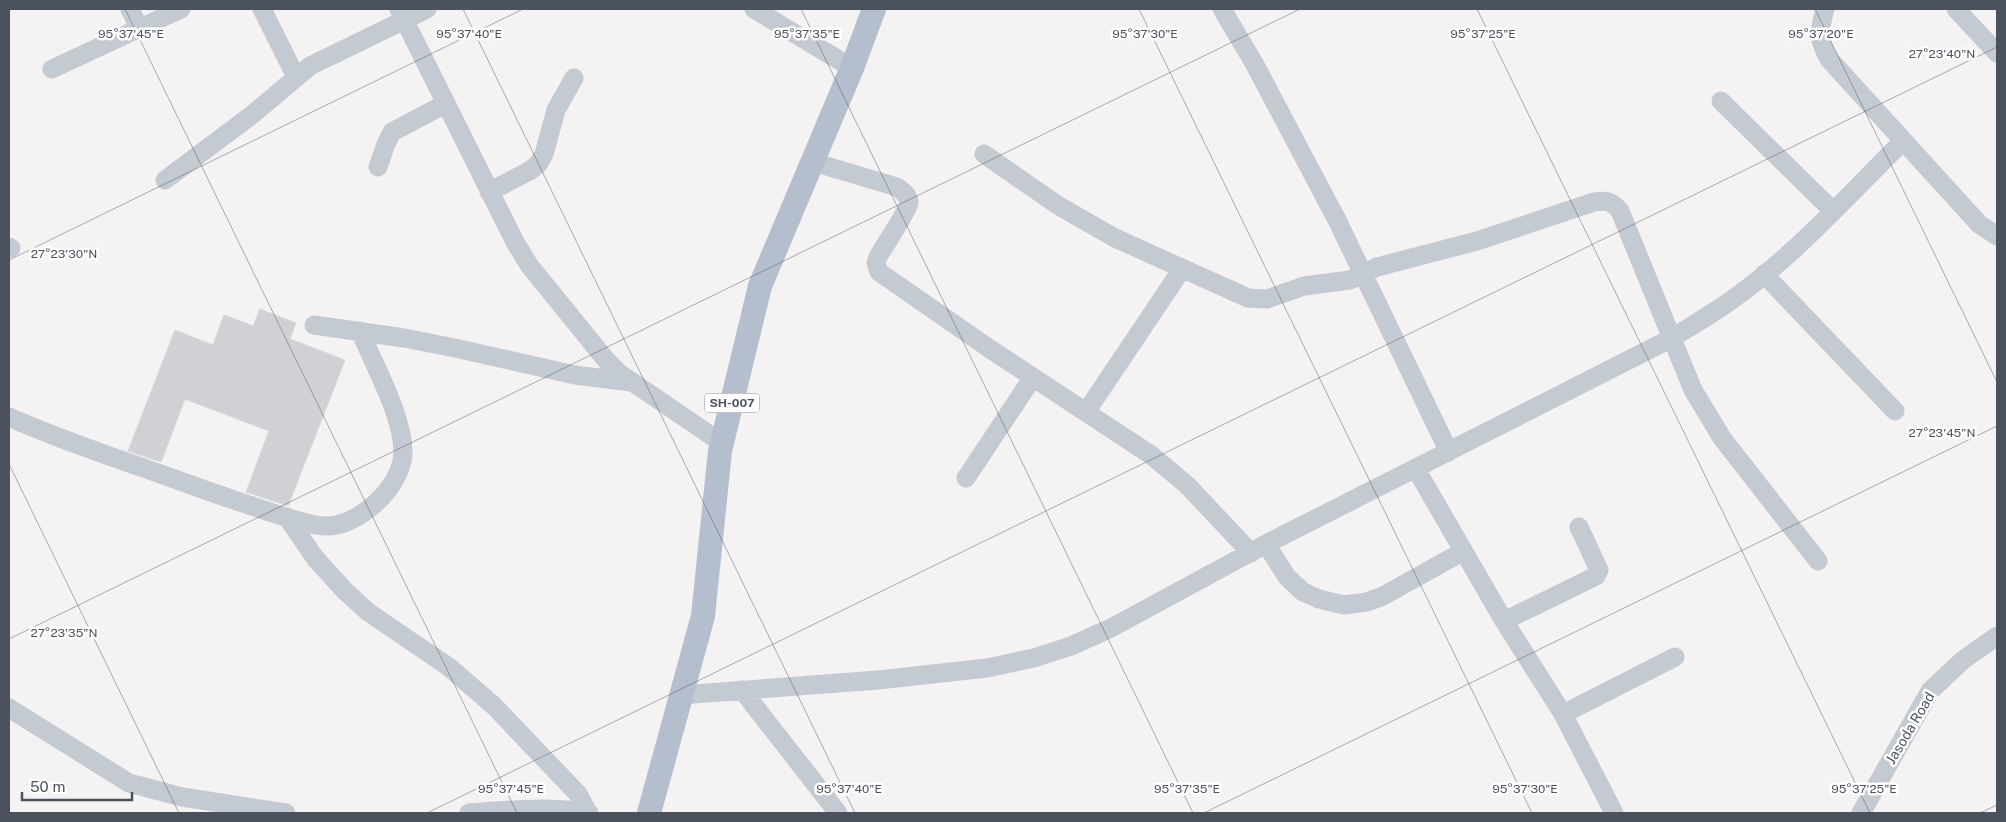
<svg xmlns="http://www.w3.org/2000/svg" width="2006" height="822" font-family="'Public Sans',sans-serif">
<style>
.building{fill:#d0d1d5;stroke:#d7d7dc}
.lines{fill:none;stroke-linecap:round;stroke-linejoin:round}
.minor{stroke:#c4cad1;stroke-width:19}
.major{stroke:#b5becd;stroke-width:24}
.ticks{fill:none;stroke:#4c525d;stroke-width:1;stroke-opacity:0.45}
.labels{text-anchor:middle;stroke-width:5;stroke-linejoin:round;paint-order:stroke}
.shield{fill:#fff;stroke:#82868e;stroke-width:1}
.shield-label{font-size:12px;font-weight:bold;fill:#4c525d}
.street-label{font-size:14px;fill:#4c525d;stroke:#fff}
.ticks-label{font-size:12px;text-anchor:middle;fill:#4c525d;stroke:#fff;stroke-width:5;stroke-linejoin:round;paint-order:stroke}
</style>
<rect width="100%" height="100%" fill="#f4f2f2"/>
<path class="building" d="M 260,309 L 296,323 L 290,339 L 345,360 L 288,506 L 246,492 L 269,431 L 185,399 L 161,462 L 128,451 L 175,330 L 213,345 L 224,315 L 253,326 Z"/>
<g class="lines">
<path class="minor" d="M 130,9 L 139,28
M 262,9 L 296,77
M 399,9 L 515,242 L 529,265 L 606,360 L 619,373 L 722,443
M 754,9 L 852,68
M 1222,9 L 1254,63 L 1337,220 L 1449,452
M 1825,9 C 1819,32 1817,37 1829,59 L 1979,224 L 1997,236
M 1956,9 L 1997,53
M 52,69 L 181,9
M 1721,101 L 1833,211
M 984,154 L 1059,206 L 1115,238 L 1248,298 L 1267,299 L 1304,286 L 1350,280 L 1377,267 L 1477,241 L 1594,202 C 1606,200 1612,201 1620,211 L 1693,390 L 1722,438 L 1818,561
M 813,162 L 897,187 C 902,191 908,194 909,202 C 909,209 883,248 878,257 L 876,263 L 879,272 L 990,349 L 1151,455 L 1187,485 L 1251,553
M 378,167 L 386,144 L 392,132 L 445,104
M 165,180 L 253,114 L 310,66 L 427,9
M 489,192 L 531,170 L 539,163 L 544,154 L 556,110 L 574,78
M 9,247 L 11,248
M 1764,274 L 1895,411
M 314,325 L 404,338 L 455,348 L 575,375 L 631,382
M 1086,412 L 1182,269
M 9,417 C 69,444 132,463 194,486 C 221,496 249,505 276,514 C 292,519 308,525 324,526 C 358,528 403,486 403,452 C 403,416 374,365 360,331
M 1416,469 L 1504,621 L 1563,714 L 1614,813
M 966,478 L 1033,377
M 287,517 L 315,558 L 344,590 L 368,612 L 449,667 L 494,706 L 578,794 L 588,813
M 1266,544 L 1287,577 L 1303,592 L 1319,599 L 1344,605 L 1367,602 L 1383,596 L 1462,552
M 1504,621 L 1596,576 L 1599,570 L 1579,527
M 742,690 L 838,813
M 681,695 L 878,680 L 987,668 L 1034,658 L 1071,646 L 1111,628 L 1266,544 L 1672,338 C 1688,328 1705,318 1720,308 C 1789,262 1845,199 1903,141
M 9,708 L 129,783 L 182,797 L 286,813
M 1563,714 L 1675,657
M 469,813 C 509,810 549,806 589,813
M 1861,813 L 1930,691 L 1963,660 L 1997,636"/>
<path class="major" d="M 649,813 L 703,616 L 720,451 L 760,286 L 852,68 L 874,9"/>
</g>
<path class="ticks" d="M 125,9 L 517,813M 463,9 L 855,813M 801,9 L 1193,813M 1139,9 L 1532,813M 1477,9 L 1870,813M 1815,9 L 1997,382M 9,260 L 523,9M 9,464 L 179,813M 9,639 L 1300,9M 427,813 L 1997,47M 1204,813 L 1997,426M 1980,813 L 1997,805"/>
<g class="labels">
<rect class="shield" x="704.5" y="393.5" width="55" height="19" rx="4"/>
<g class="shield-label">
<text x="732" y="407">SH-007</text>
</g>
<g class="street-label">
<text transform="translate(1910 728) rotate(-59)" y="5">Jasoda Road</text>
</g>
</g>
<g class="ticks-label">
<text x="131" y="38">95°37'45"E</text>
<text x="469" y="38">95°37'40"E</text>
<text x="807" y="38">95°37'35"E</text>
<text x="1145" y="38">95°37'30"E</text>
<text x="1483" y="38">95°37'25"E</text>
<text x="1821" y="38">95°37'20"E</text>
<text x="1942" y="58">27°23'40"N</text>
<text x="64" y="258">27°23'30"N</text>
<text x="1942" y="437">27°23'45"N</text>
<text x="64" y="637">27°23'35"N</text>
<text x="511" y="793">95°37'45"E</text>
<text x="849" y="793">95°37'40"E</text>
<text x="1187" y="793">95°37'35"E</text>
<text x="1525" y="793">95°37'30"E</text>
<text x="1864" y="793">95°37'25"E</text>
</g>
<rect width="2006" height="822" fill="none" stroke="#4c525d" stroke-width="20"/>
<path d="M22 792v8h110v-8" fill="none" stroke="#4c525d" stroke-width="2.5"/>
<text x="30" y="792" font-size="15" fill="#4c525d" stroke="#ffffff" stroke-width="4" paint-order="stroke">50 m</text>
</svg>
